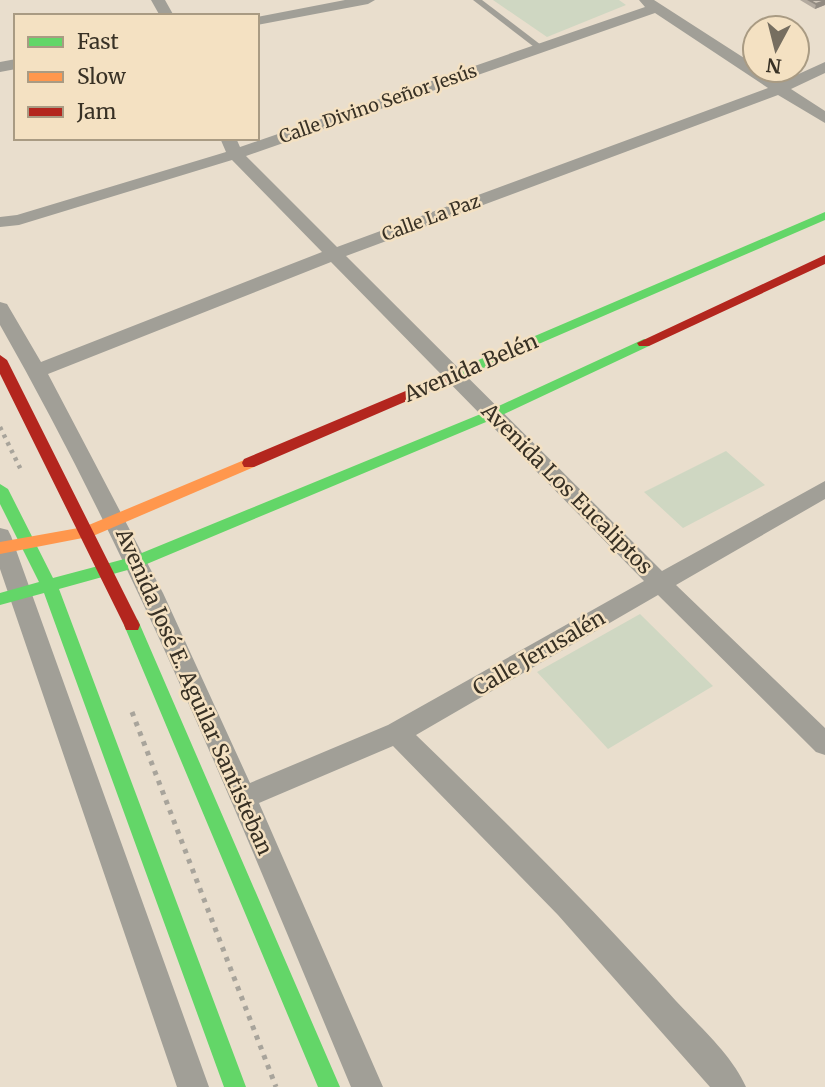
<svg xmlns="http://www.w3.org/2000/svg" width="825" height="1087" font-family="Merriweather,serif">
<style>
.green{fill:#cfd7c2}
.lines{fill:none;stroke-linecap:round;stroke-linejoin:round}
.path-far1{stroke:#a8a49b;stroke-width:4.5;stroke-dasharray:3.5 5;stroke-linecap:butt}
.path{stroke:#a8a49b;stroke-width:5;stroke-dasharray:4.5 6;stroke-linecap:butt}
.lane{fill:#a19f97;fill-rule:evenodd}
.street{fill:#a19f97;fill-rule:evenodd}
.fast{fill:#63d668;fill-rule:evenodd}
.slow{fill:#ff974d;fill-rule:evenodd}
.jam{fill:#b3261e;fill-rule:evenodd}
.wall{fill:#b3aa9f}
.shaded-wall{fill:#928b82}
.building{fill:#d0c6b9;stroke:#928b82;stroke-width:2}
.labels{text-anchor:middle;stroke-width:5;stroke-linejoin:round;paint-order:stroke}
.far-street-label{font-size:18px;fill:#383125;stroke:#f4e1c2}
.street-label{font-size:21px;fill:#383125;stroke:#f4e1c2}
</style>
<rect width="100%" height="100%" fill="#e9decd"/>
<path class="green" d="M 493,0 L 619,0 L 626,5 L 547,37 Z
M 726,451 L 765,485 L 683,528 L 644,492 Z
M 640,614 L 713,686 L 608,749 L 537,672 Z"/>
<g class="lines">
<path class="path-far1" d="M 0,427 L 22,472"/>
<path class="path" d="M 132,712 L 276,1087"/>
<path class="lane" d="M 473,0 L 482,0 L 545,48 L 538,50 Z"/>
<path class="street" d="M 151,0 L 165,0 L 174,16 L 160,16 Z
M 345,0 L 375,0 L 368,4 L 257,25 L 257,17 Z
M 639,0 L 654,0 L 755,65 L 755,70 L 762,70 L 781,82 L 825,62 L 825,73 L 791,89 L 825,111 L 825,123 L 778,95 L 346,256 L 662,571 L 825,481 L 825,499 L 676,585 L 825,728 L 825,755 L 816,752 L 658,595 L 416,735 C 505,821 593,908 676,1001 C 699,1026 732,1055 746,1087 L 710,1087 L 558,915 L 393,746 L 259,803 L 383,1087 L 351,1087 C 243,828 139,569 0,325 L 0,302 L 7,304 L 41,362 L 322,252 L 232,160 L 19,225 L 0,227 L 0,217 L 17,215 L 226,152 L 220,138 L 236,138 L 240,147 L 645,7 ZM 655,13 L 768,88 L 337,247 L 246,156 ZM 331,262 L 644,581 L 388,725 L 250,783 L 163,593 L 48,374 Z
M 16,59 L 16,69 L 0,72 L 0,62 Z
M 0,528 L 8,530 L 11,536 L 209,1087 L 177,1087 L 0,569 Z"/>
<path class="fast" d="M 825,212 L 825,220 L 451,382 L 441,382 L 439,379 L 441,376 Z
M 644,339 L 649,340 L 651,343 L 649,346 L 498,417 L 142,566 L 59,589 L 246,1087 L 224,1087 L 44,593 L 0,605 L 0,593 L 39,582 L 0,504 L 0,484 L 8,489 L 53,578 L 132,557 L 488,411 Z
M 132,618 L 138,620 L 140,625 L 340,1087 L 318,1087 L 124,625 L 126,620 Z"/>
<path class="slow" d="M 249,458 L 254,459 L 256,463 L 254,467 L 93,536 L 0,554 L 0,542 L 84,527 Z"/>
<path class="jam" d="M 825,255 L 825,264 L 649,346 L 639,346 L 637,343 Z
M 0,355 L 7,360 L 140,625 L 138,630 L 126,630 L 124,625 L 0,374 Z
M 446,374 L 453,379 L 451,382 L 254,467 L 244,467 L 242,463 L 244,459 Z"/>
</g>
<path class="wall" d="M 800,0 L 825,0 L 825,5 L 815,9 Z"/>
<path class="shaded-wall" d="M 825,1 L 825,5 L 815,9 L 816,4 Z"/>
<path class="building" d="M 809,0 L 825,0 L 825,1 L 816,4 Z"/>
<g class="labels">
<g class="far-street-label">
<text transform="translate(378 104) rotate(-19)" y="6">Calle Divino Señor Jesús</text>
<text transform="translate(431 218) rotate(-20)" y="6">Calle La Paz</text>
</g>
<g class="street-label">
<text transform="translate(471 368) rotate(-23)" y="7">Avenida Belén</text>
<text transform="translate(567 489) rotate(45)" y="7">Avenida Los Eucaliptos</text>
<text transform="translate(539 653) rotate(-30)" y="7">Calle Jerusalén</text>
<text transform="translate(194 692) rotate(66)" y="7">Avenida José E. Aguilar Santisteban</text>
</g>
</g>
<rect x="14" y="14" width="245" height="126" fill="#f4e1c2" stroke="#a99b83" stroke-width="2"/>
<rect x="28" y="37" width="35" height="10" fill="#63d668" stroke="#a99b83" stroke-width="2"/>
<text x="77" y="49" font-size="21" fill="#383125">Fast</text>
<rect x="28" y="72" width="35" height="10" fill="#ff974d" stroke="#a99b83" stroke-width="2"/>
<text x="77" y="84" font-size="21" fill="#383125">Slow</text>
<rect x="28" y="107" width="35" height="10" fill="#b3261e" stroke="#a99b83" stroke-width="2"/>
<text x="77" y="119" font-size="21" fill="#383125">Jam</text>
<g transform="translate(776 49) rotate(187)"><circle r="33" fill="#f4e1c2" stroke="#a99b83" stroke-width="2"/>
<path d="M0-5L12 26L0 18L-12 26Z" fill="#766e60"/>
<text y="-10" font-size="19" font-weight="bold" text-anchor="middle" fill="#383125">N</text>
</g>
</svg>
